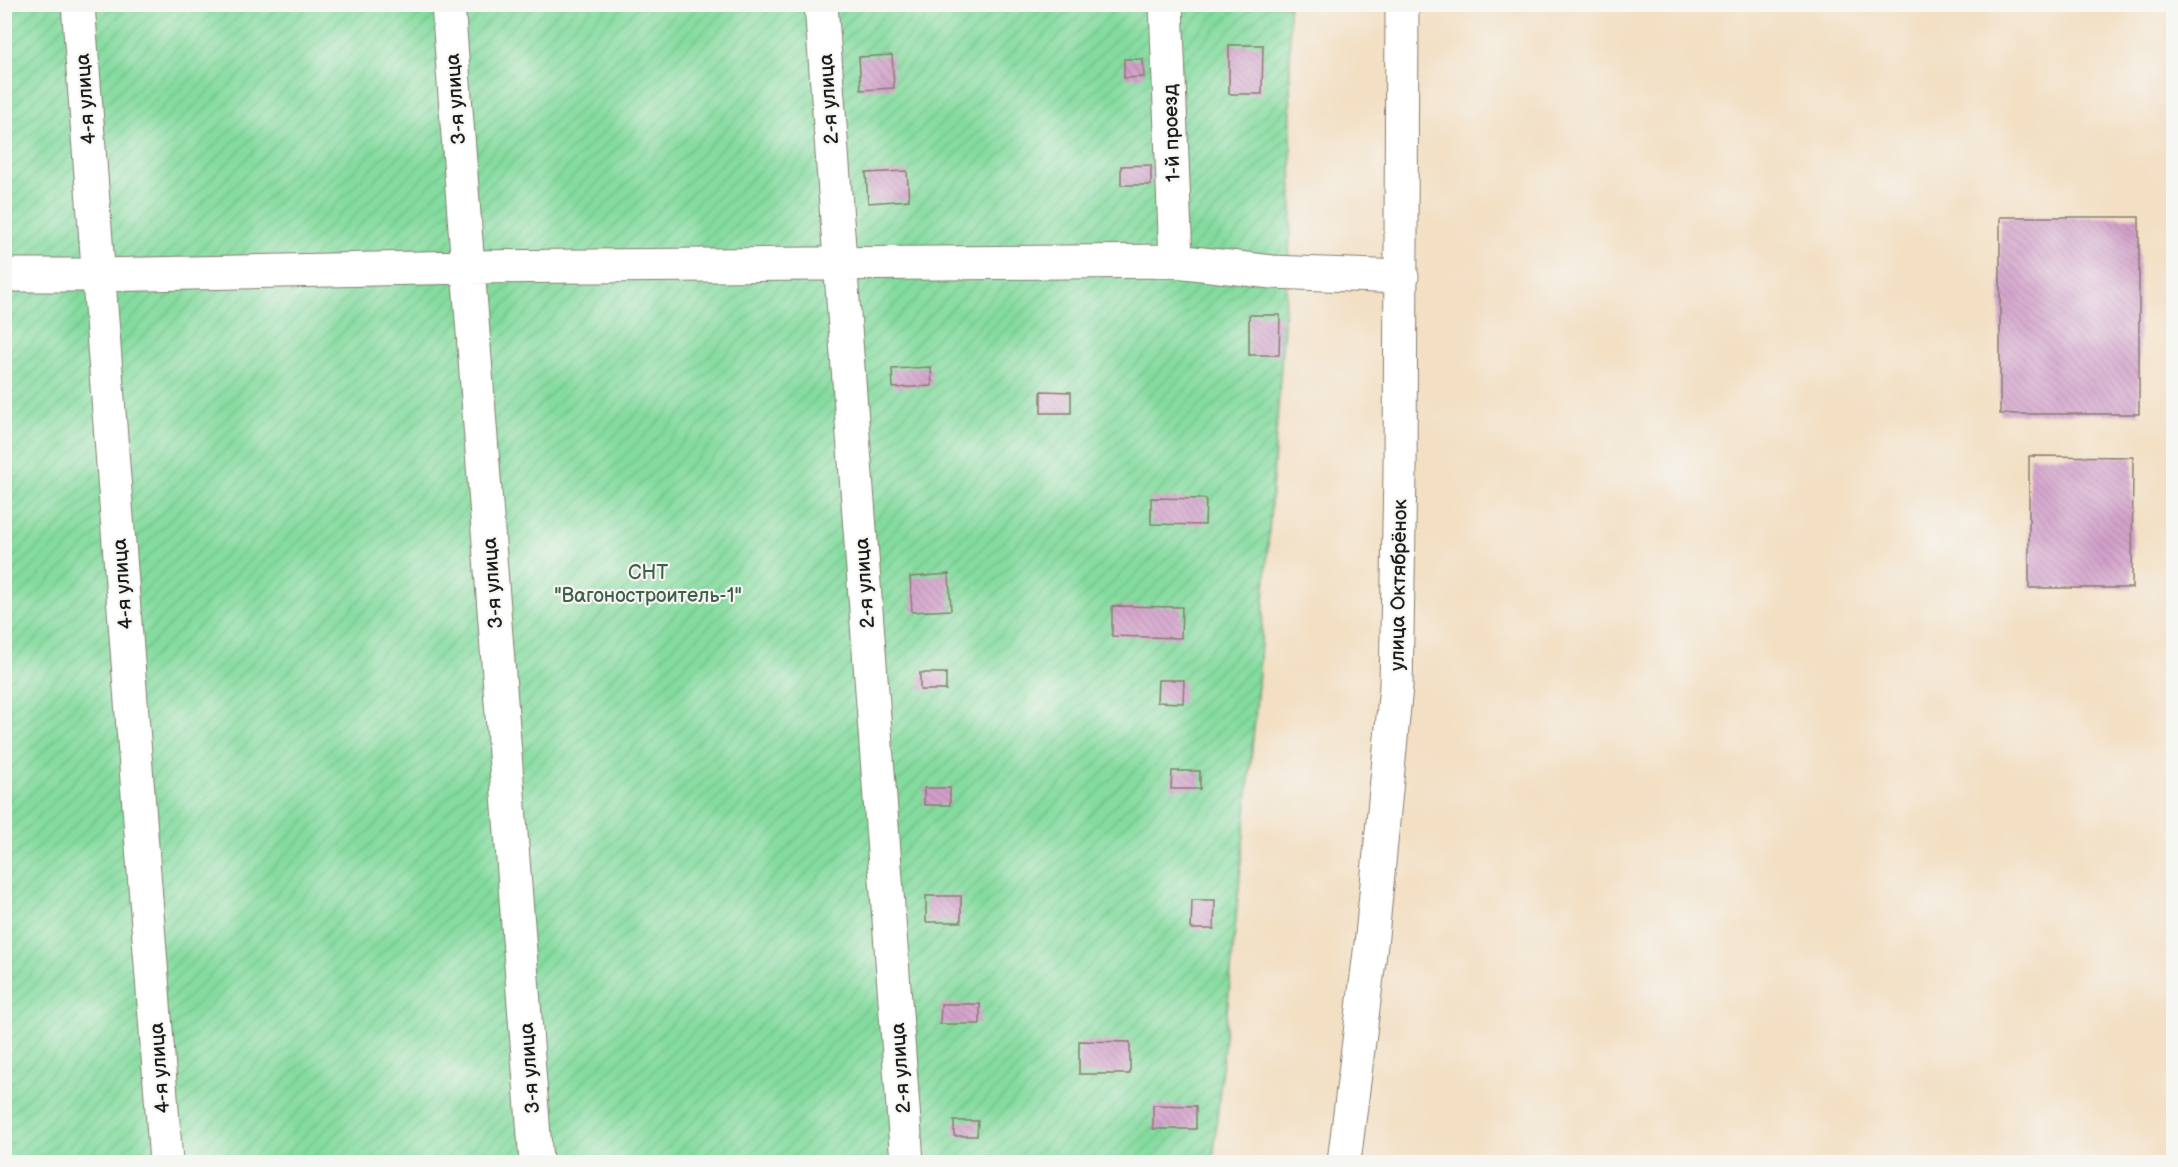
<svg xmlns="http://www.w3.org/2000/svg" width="2178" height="1167" font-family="'Balsamiq Sans',sans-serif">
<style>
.garden{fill:url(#garden-furrows);stroke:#507c5e;stroke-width:1.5}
.building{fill:url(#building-back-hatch)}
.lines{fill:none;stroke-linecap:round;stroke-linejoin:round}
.minor-casing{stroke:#887e70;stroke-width:35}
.minor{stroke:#fff;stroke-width:33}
.labels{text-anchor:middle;stroke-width:4.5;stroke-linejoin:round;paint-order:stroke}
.street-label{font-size:20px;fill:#1c1c1c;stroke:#f6f6f2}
.park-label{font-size:20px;fill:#405f4a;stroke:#f6f6f2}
</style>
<defs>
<pattern id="garden-furrows" width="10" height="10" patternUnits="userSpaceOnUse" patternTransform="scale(1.5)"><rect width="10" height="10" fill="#84db9f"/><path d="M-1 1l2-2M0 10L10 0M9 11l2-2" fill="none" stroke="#71bb88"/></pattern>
<pattern id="building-back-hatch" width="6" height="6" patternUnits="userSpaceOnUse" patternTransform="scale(1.5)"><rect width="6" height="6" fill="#d19fc9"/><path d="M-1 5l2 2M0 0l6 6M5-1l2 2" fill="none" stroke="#b388ac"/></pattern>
</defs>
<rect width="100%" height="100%" fill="#f6f6f2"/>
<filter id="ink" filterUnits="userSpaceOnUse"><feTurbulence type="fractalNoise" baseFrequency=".0167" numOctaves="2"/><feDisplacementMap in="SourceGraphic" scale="12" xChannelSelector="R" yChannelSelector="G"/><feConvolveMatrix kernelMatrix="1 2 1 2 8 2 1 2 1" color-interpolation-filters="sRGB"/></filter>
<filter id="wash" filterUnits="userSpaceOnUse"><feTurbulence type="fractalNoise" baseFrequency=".008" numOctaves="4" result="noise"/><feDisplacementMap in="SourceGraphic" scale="24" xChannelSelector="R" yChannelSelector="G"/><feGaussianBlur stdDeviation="1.35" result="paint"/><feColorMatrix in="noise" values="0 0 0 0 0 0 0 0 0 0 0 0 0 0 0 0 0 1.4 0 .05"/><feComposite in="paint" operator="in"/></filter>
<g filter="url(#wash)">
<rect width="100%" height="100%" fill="#f3dfc3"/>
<path class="garden" d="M 5,5 L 1289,5 L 1292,211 L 1258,685 L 1213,1162 L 5,1162 Z"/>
<g id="blocks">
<path class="building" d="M 1229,45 L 1263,45 L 1262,94 L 1229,94 Z
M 892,55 L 894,88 L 861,90 L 859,57 Z
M 1124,59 L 1143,59 L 1144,77 L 1124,78 Z
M 1151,165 L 1151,185 L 1121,185 L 1121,166 Z
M 907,171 L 909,200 L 868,203 L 866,173 Z
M 2000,217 L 2139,217 L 2139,414 L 2000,414 Z
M 1249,315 L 1280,315 L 1279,355 L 1249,355 Z
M 931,367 L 932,386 L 893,388 L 892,369 Z
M 1041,391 L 1071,392 L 1071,413 L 1041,413 Z
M 2029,456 L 2133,457 L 2132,588 L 2029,588 Z
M 1151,498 L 1206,499 L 1205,525 L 1151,524 Z
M 949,574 L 951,610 L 912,612 L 910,577 Z
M 1112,606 L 1182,607 L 1181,638 L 1112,636 Z
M 920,673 L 946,673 L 946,690 L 920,690 Z
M 1158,680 L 1184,680 L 1183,703 L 1157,702 Z
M 1172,771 L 1200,771 L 1200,789 L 1171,789 Z
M 924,788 L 950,788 L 950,805 L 924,805 Z
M 926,896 L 961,896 L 961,922 L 926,922 Z
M 1192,900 L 1215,900 L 1214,929 L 1191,929 Z
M 941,1004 L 980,1004 L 980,1024 L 940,1024 Z
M 1079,1041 L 1130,1042 L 1130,1074 L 1079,1074 Z
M 1153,1105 L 1196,1106 L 1196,1129 L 1153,1129 Z
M 954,1121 L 978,1121 L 977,1136 L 954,1136 Z"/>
</g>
</g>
<g filter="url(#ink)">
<use href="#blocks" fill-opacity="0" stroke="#887e70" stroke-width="1.5"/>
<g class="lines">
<defs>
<path id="minor" d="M 78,4 L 166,1162
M 448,4 L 536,1162
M 821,4 L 907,1162
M 1166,4 L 1176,261
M 4,275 L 98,275 L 468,267 L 1176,261 L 1272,272 L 1402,277
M 1344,1162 L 1372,936 L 1396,686 L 1400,473 L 1402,4"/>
</defs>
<use href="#minor" class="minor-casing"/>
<use href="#minor" class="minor"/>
</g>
</g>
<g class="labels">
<g class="street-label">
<text transform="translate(85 99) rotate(-94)" y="7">4-я улица</text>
<text transform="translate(455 99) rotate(-94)" y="7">3-я улица</text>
<text transform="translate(828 99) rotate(-94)" y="7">2-я улица</text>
<text transform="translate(1171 133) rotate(-92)" y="7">1-й проезд</text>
<text transform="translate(492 583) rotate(-94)" y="7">3-я улица</text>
<text transform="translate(864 583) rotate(-94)" y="7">2-я улица</text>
<text transform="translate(122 584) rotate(-94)" y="7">4-я улица</text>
<text transform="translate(1398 585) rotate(-89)" y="7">улица Октябрёнок</text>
<text transform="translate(159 1068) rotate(-94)" y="7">4-я улица</text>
<text transform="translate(529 1068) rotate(-94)" y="7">3-я улица</text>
<text transform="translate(900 1068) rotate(-94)" y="7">2-я улица</text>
</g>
<g class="park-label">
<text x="648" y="579">СНТ<tspan x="648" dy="23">"Вагоностроитель-1"</tspan></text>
</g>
</g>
<rect width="2178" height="1167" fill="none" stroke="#f6f6f2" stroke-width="24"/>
</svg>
